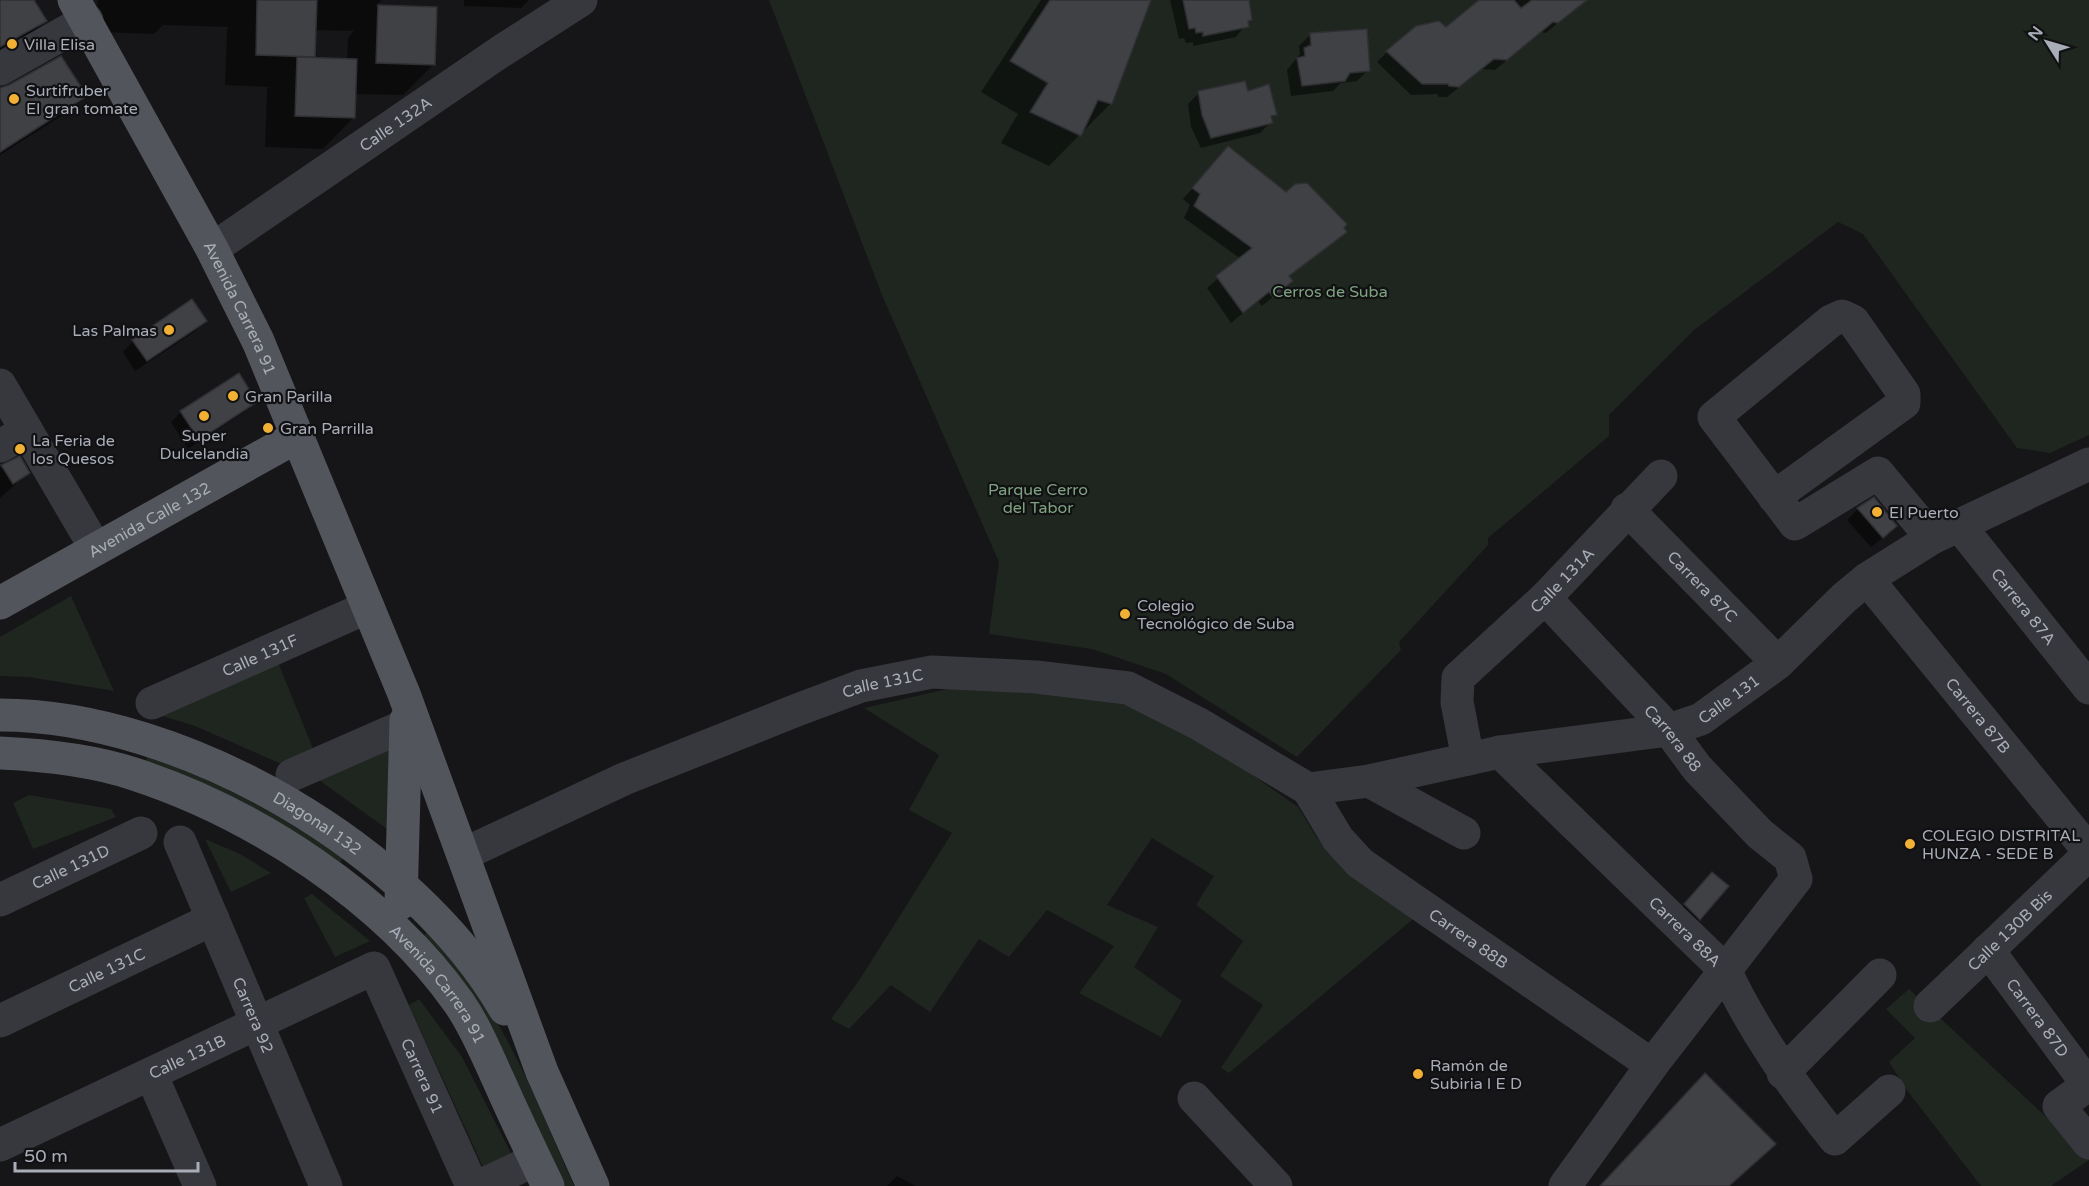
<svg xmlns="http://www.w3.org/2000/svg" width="2089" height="1186" font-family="'Varela Round',sans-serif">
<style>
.green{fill:#1e261f}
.shadow{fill:#0007;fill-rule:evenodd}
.building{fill:#404145;stroke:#303034;stroke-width:1.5}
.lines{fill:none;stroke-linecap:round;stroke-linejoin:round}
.minor{stroke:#37383d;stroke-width:33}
.major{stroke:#53555c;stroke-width:33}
.poi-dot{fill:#f2b134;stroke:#111113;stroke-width:2}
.labels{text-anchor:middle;stroke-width:4.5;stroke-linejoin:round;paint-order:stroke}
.poi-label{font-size:16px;fill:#a8adb8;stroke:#111113;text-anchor:start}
.street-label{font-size:16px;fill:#a8adb8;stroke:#111113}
.park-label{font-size:16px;fill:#7fa381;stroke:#111113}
</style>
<rect width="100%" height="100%" fill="#161618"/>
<path class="green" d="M 769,0 L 2089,0 L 2089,435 L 2050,453 L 2017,448 L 1863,234 L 1838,222 L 1694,330 L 1609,415 L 1609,436 L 1488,538 L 1488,545 L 1399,642 L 1401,650 L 1297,757 L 1166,674 L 1092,649 L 989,634 L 999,562 L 882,295 Z
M 71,596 L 114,691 L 29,677 L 0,676 L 0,637 Z
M 275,655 L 316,756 L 286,766 L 195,726 L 146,711 Z
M 952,688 L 1106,698 L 1184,727 L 1298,807 L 1317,838 L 1424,910 L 1229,1073 L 1221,1068 L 1263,1005 L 1220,976 L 1243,941 L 1196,905 L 1214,876 L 1152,838 L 1107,905 L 1158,927 L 1134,967 L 1182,1001 L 1161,1037 L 1079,993 L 1114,946 L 1047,910 L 1009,957 L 979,939 L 930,1012 L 891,985 L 849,1029 L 831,1019 L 860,979 L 952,833 L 909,810 L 939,755 L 864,708 Z
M 395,739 L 394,834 L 312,775 Z
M 147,756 C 221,783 278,814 343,858 L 339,865 L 146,764 Z
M 29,795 L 111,809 L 116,817 L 33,849 L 13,803 Z
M 205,839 L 240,854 L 271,873 L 231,892 Z
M 312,894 L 370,941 L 335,957 L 304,898 Z
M 427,931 C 450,956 473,982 490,1010 C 524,1066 548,1127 574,1186 L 565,1186 L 510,1065 L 423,938 Z
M 1909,989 L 2089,1157 L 2089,1160 L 2051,1186 L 1981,1186 L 1906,1089 L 1889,1062 L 1915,1038 L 1886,1009 Z
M 419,999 L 462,1057 L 512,1155 L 484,1169 L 409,1005 Z"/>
<path class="shadow" d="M 0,0 L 32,0 L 45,21 L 33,33 L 0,51 Z
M 98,0 L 382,0 L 375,6 L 436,8 L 434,64 L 403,95 L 354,94 L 353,118 L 323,149 L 265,147 L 267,89 L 270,87 L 225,85 L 227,29 L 229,27 L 163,25 L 154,34 L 97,32 ZM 314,30 L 354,31 L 348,38 L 347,60 L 310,59 L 313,56 Z
M 464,0 L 529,0 L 521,8 L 464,6 Z
M 1041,0 L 1149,0 L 1111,103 L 1049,166 L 1001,143 L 1018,114 L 981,92 Z
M 1170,0 L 1247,0 L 1250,19 L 1236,37 L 1193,46 L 1193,42 L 1186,43 L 1184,38 L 1179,39 Z
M 1482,0 L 1585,0 L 1546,33 L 1541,32 L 1495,70 L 1482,69 L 1447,97 L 1439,97 L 1437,94 L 1411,95 L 1377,62 L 1387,52 L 1446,29 Z
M 1310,35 L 1368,70 L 1357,81 L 1341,83 L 1333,91 L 1291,96 L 1287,70 L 1300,54 L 1299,46 Z
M 0,89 L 86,96 L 74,108 L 0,155 Z
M 1247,92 L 1275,114 L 1270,119 L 1271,122 L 1260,133 L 1201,148 L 1191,127 L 1188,104 L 1199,93 Z
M 1228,148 L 1286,194 L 1345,232 L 1288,277 L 1291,281 L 1262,306 L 1258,301 L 1231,323 L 1207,288 L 1241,259 L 1184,218 L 1190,205 L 1183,199 Z
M 205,321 L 194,332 L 135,371 L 123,352 L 133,341 Z
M 255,401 L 244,412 L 188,449 L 171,422 L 181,412 Z
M 2,466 L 28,473 L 0,498 L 0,468 Z
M 1858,509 L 1885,536 L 1871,547 L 1847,520 Z
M 1702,884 L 1699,919 L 1688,929 L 1675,916 Z
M 897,1176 L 916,1186 L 887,1186 Z"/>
<path class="building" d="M 0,0 L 34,0 L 47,21 L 0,47 Z
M 257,0 L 317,0 L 315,57 L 256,55 Z
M 1050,0 L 1151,0 L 1112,104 L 1098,100 L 1081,136 L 1030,112 L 1048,83 L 1010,61 Z
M 1183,0 L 1249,0 L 1252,20 L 1248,21 L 1249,27 L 1203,36 L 1203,32 L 1196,33 L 1195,28 L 1189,29 Z
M 1479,0 L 1514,0 L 1521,8 L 1532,0 L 1587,0 L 1558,23 L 1553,22 L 1507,60 L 1494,59 L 1459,87 L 1449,86 L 1448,84 L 1422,84 L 1386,51 L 1416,26 L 1439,21 L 1446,27 Z
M 378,5 L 437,7 L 435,65 L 376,63 Z
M 1367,29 L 1370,71 L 1350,73 L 1345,81 L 1302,86 L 1297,58 L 1305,56 L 1304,48 L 1311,45 L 1310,33 Z
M 61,56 L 87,96 L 0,152 L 0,88 L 9,85 Z
M 297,57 L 357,59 L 355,118 L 295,116 Z
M 1245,81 L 1248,91 L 1269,84 L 1277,115 L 1271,116 L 1273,123 L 1211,138 L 1202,115 L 1198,91 Z
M 1228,146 L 1286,192 L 1295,184 L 1307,183 L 1347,224 L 1344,228 L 1347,232 L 1289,276 L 1293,281 L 1273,297 L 1269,292 L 1243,313 L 1216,276 L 1252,248 L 1194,206 L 1200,194 L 1192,188 Z
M 192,299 L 207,321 L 147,361 L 132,340 Z
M 239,373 L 257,402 L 199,440 L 180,411 Z
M 20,456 L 30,473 L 13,484 L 1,465 Z
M 1874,497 L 1897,526 L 1883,538 L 1857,508 Z
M 1712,872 L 1729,886 L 1700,920 L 1684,904 Z
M 1705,1073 L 1776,1144 L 1729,1186 L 1600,1186 Z"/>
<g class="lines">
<g class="minor">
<path d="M 0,69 L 87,20"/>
<path id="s1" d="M 212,249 L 500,52 L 581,0"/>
<path d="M 0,385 L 96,549"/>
<path d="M 0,446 L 27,431"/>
<path d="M 1774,497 L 1904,403 L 1904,394 L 1853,321 L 1842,316 L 1831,321 L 1714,417 L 1795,524 L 1878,473 L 1932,538"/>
<path id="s2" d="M 1627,509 L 1778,663"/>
<path id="s3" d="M 1959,525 L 2089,688"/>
<path id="s4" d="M 1867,579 L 2089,851"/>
<path id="s5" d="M 1545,598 L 1669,730 L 1697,768 L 1760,834 L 1790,858 L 1796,879 L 1652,1065 L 1565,1186"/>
<path id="s6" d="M 152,703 L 368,607"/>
<path id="s7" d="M 1500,752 L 1725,970 C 1754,1032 1792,1085 1835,1139 L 1889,1091"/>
<path id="s8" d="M 1468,759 L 1457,702 L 1458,678 L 1545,598 L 1661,476"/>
<path d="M 292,775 L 406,725"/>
<path d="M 1369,781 L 1464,833"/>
<path id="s9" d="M 1308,789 L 1369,781 L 1500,752 L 1669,730 L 1701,719 L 1778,663 L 1844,598 L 1867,579 L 1932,538 L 2089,464"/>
<path id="s10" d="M 180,842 L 326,1186"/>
<path id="s11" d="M 464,854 L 624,779 L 797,710 L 861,686 L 932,672 L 1036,677 L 1128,688 L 1199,724 L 1308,789 L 1338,839 L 1360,863 L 1652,1065"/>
<path id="s12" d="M 0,900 L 141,833"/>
<path id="s13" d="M 1988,950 L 2088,1085"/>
<path id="s14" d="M 1930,1006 L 2089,854"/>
<path id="s15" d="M 0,1021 L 213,919"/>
<path d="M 1783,1073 L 1880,975"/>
<path d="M 151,1074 L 200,1186"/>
<path d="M 2089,1084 L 2059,1106 L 2089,1143"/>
<path d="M 1194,1098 L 1276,1186"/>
<path id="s16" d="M 0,1145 L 374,968 L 472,1186"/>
<path d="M 480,1186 L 535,1160"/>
</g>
<g class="major">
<path id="s17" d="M 74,0 L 212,249 L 258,341 L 404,694 L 542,1072 L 593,1186"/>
<path id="s18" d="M 0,603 L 298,436"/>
<path id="s19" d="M 0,715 C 184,715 414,851 505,1009"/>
<path id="s20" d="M 0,753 C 44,755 92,760 134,774 C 254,813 385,898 459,1003 C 475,1026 486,1053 498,1079 C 514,1115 531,1151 548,1186"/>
<path d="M 401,903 L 406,720"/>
</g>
</g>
<g class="poi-dot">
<circle cx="12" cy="44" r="6"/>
<circle cx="14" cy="99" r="6"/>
<circle cx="169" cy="330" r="6"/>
<circle cx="233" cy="396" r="6"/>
<circle cx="204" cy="416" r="6"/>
<circle cx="268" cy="428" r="6"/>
<circle cx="20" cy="449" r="6"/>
<circle cx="1877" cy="512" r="6"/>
<circle cx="1125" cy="614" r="6"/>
<circle cx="1910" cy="844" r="6"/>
<circle cx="1418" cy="1074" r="6"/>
</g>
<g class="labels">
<g class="poi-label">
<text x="24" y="50">Villa Elisa</text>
<text x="26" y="96">Surtifruber<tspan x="26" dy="18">El gran tomate</tspan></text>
<text x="157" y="336" text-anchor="end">Las Palmas</text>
<text x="245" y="402">Gran Parilla</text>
<text x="280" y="434">Gran Parrilla</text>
<text x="204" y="441" text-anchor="middle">Super<tspan x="204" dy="18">Dulcelandia</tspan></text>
<text x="32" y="446">La Feria de<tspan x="32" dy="18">los Quesos</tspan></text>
<text x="1889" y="518">El Puerto</text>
<text x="1137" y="611">Colegio<tspan x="1137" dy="18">Tecnológico de Suba</tspan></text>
<text x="1922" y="841">COLEGIO DISTRITAL<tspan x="1922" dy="18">HUNZA - SEDE B</tspan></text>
<text x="1430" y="1071">Ramón de<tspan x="1430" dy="18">Subiria I E D</tspan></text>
</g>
<g class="street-label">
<text dy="6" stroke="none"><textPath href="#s1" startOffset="222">Calle 132A</textPath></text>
<text dy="6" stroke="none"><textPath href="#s17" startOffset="350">Avenida Carrera 91</textPath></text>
<text dy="6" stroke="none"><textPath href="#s18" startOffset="171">Avenida Calle 132</textPath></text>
<text dy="6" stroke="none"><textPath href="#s8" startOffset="225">Calle 131A</textPath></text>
<text dy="6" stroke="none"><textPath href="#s2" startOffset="108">Carrera 87C</textPath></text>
<text dy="6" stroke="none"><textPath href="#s3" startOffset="104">Carrera 87A</textPath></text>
<text dy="6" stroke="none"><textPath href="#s6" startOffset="118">Calle 131F</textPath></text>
<text dy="6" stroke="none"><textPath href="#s11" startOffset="453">Calle 131C</textPath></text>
<text dy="6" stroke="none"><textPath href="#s9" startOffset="434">Calle 131</textPath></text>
<text dy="6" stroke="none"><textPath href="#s4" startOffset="176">Carrera 87B</textPath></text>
<text dy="6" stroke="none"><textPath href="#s5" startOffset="190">Carrera 88</textPath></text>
<text dy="6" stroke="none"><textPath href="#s19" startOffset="340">Diagonal 132</textPath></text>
<text dy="6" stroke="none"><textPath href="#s12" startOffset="78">Calle 131D</textPath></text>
<text dy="6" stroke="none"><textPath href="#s14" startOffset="110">Calle 130B Bis</textPath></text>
<text dy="6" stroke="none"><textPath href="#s7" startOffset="258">Carrera 88A</textPath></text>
<text dy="6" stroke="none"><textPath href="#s11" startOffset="1130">Carrera 88B</textPath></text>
<text dy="6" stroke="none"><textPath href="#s15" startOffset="118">Calle 131C</textPath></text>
<text dy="6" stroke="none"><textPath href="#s20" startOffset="512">Avenida Carrera 91</textPath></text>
<text dy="6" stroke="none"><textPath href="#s10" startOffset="188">Carrera 92</textPath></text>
<text dy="6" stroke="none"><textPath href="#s13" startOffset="84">Carrera 87D</textPath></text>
<text dy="6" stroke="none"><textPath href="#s16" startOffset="207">Calle 131B</textPath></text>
<text dy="6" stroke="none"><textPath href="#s16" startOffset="532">Carrera 91</textPath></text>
</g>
<g class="park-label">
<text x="1330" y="297">Cerros de Suba</text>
<text x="1038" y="495">Parque Cerro<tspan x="1038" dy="18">del Tabor</tspan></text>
</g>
</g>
<g transform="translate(2047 42) rotate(307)" stroke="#111113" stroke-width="4.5" paint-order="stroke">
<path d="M0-4.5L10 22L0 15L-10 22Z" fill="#a8adb8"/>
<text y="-9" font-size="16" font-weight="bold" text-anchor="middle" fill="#a8adb8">N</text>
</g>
<path d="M15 1162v9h183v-9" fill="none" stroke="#a8adb8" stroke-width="3"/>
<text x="24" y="1162" font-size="18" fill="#a8adb8" stroke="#111113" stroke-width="4.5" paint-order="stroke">50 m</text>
</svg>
